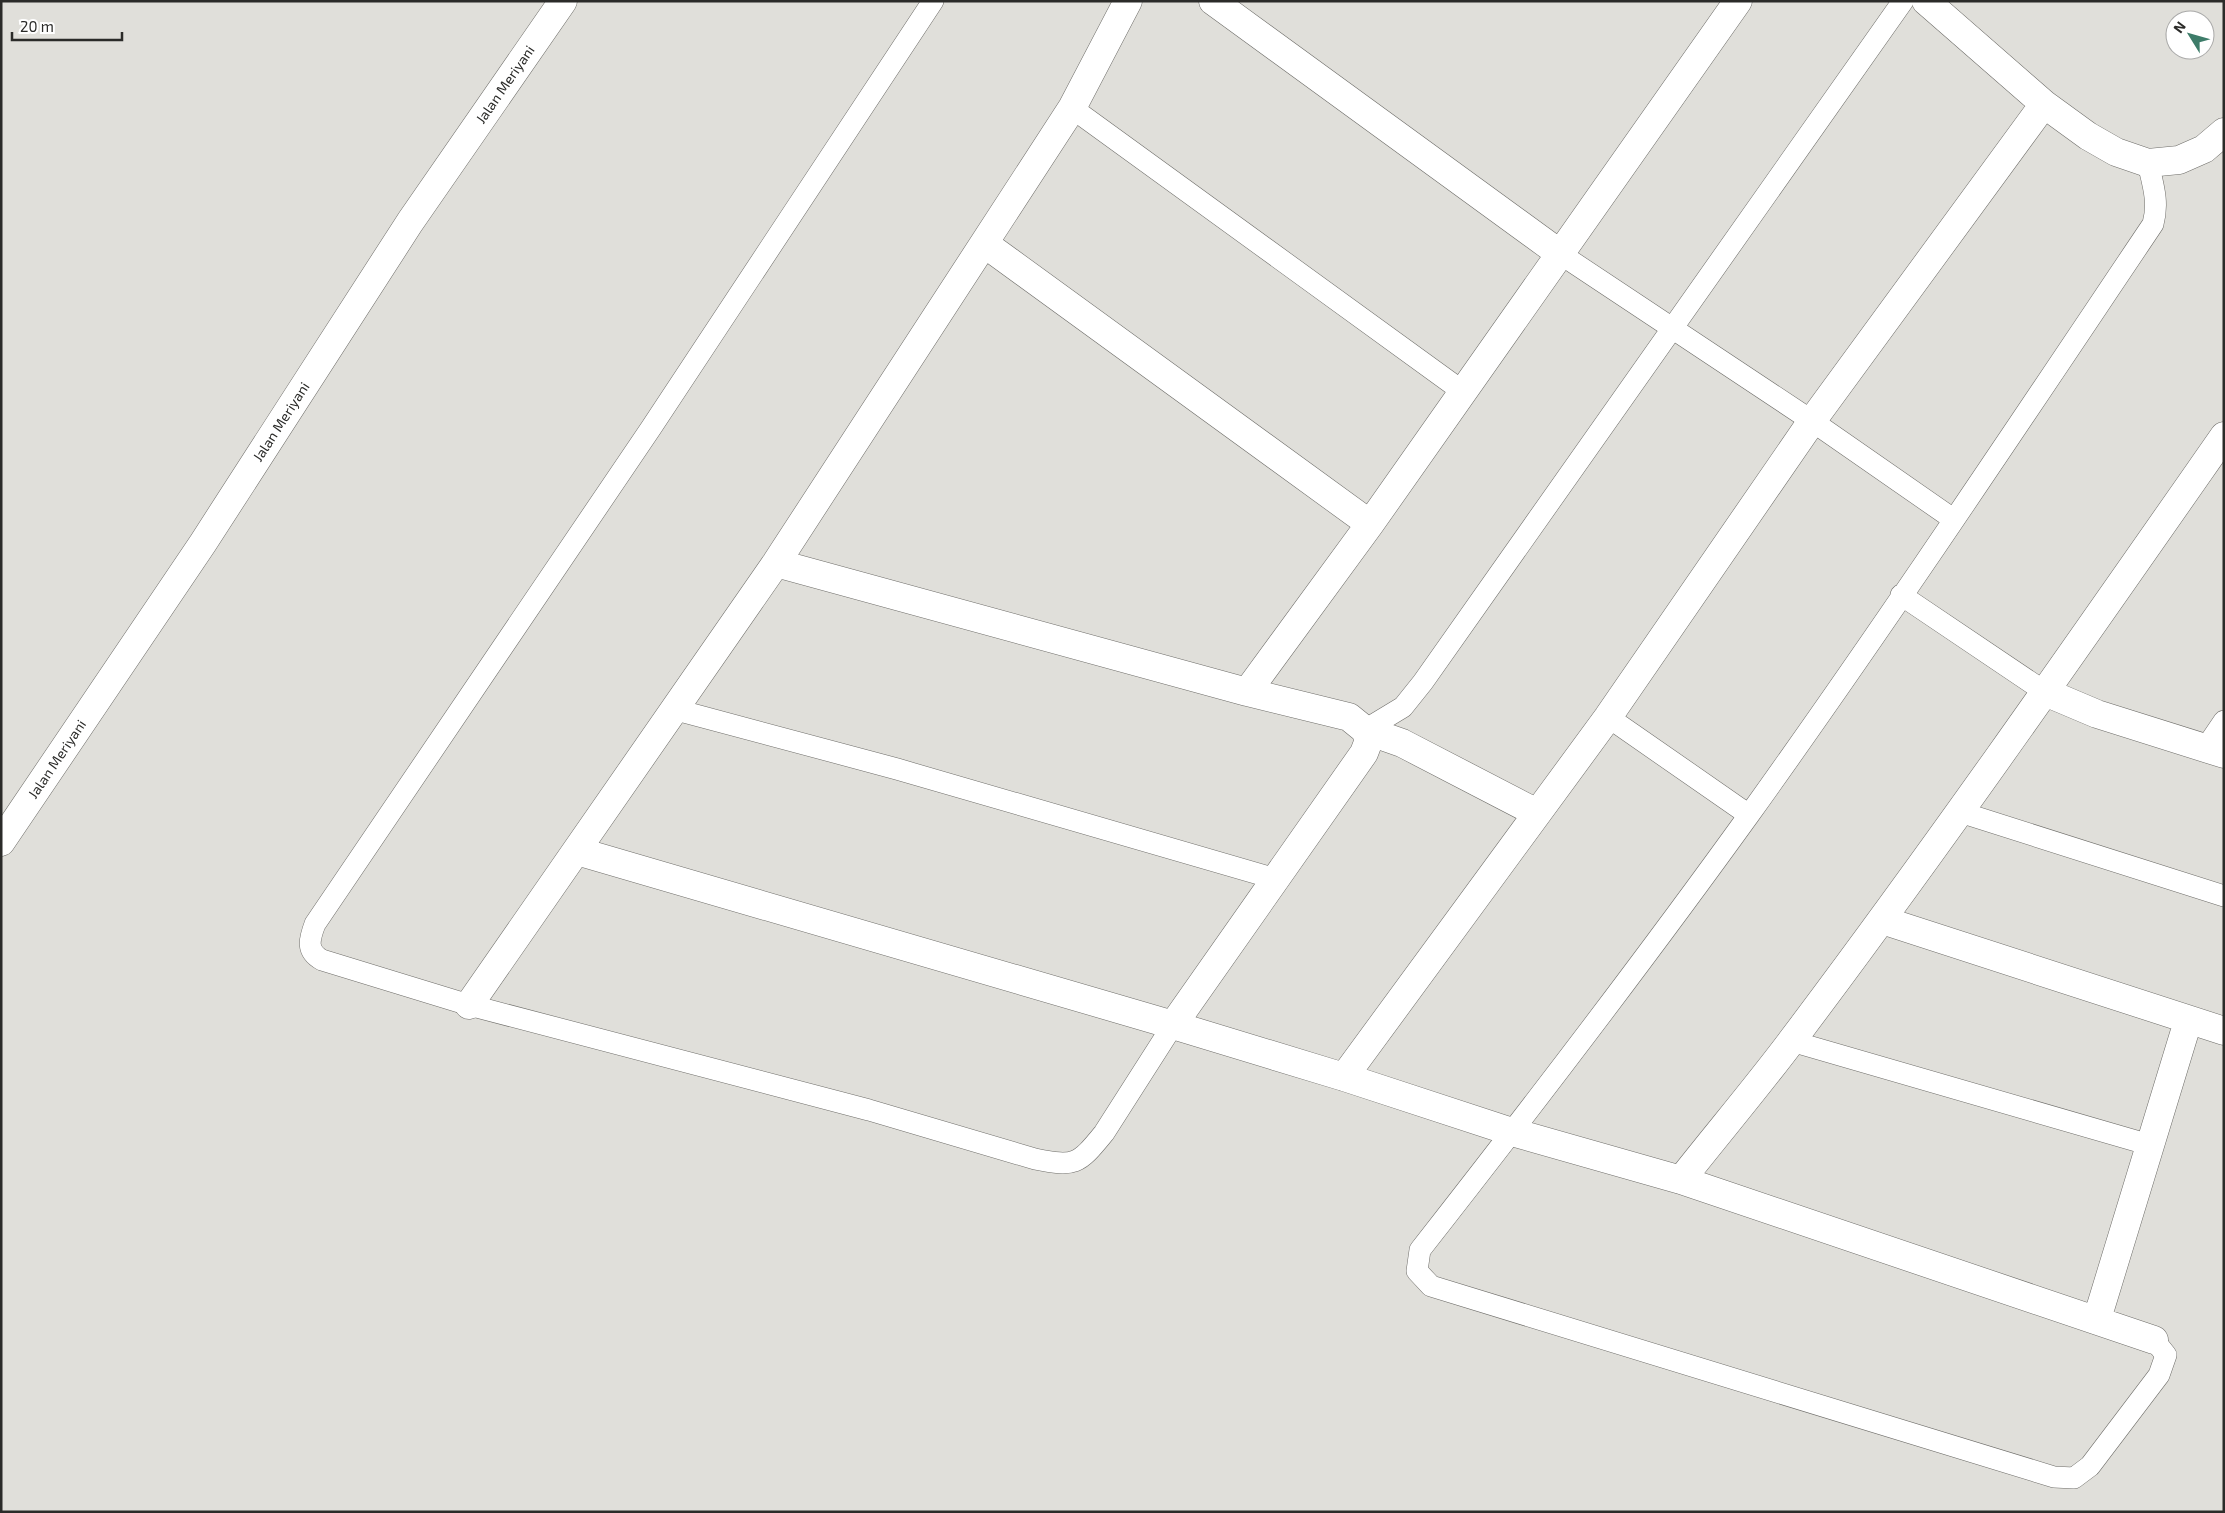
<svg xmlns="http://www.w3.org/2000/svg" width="2225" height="1513" font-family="'Exo 2',sans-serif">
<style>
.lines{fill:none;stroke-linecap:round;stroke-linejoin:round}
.lane-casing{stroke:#6e6d69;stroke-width:22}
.street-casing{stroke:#6e6d69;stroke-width:29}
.secondary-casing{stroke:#6e6d69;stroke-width:29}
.lane{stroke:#fff;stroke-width:21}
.street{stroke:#fff;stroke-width:28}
.secondary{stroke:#fff;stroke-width:28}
.labels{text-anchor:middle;stroke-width:5;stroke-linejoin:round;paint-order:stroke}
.street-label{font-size:14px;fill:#2b2b29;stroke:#fff}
</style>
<rect width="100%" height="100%" fill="#e0dfda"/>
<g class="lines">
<defs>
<path id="lane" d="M 933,1 L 651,428 L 315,924 C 309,940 306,951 322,960 L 469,1005 L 869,1110 L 1035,1159 C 1075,1167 1078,1165 1104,1133 L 1173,1025
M 1072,108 L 1462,391
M 2148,163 C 2153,185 2159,202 2153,224 C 2020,422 1888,621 1749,815 C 1643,962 1532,1107 1420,1250 L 1417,1271 L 1431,1286 L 2054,1477 L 2074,1478 L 2090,1466 L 2159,1375 L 2166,1355 L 2154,1340
M 1559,253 L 1812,421 L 1953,519
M 1901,595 L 2045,692
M 673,709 L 897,769 L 1276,879
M 1608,717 L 1749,815
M 1365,730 L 1403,707 L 1423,682 L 1903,1
M 2205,749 L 2224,721
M 1960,812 L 2224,896
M 1791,1041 L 2150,1145"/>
<path id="street" d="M 1213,1 L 1559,253
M 1926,1 L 2044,104 L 2088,136 L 2116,152 L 2148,163 L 2179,160 L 2204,149 L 2224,132
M 985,244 L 1370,524
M 776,563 L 1247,692 L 1349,717 L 1365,730 L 1369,740 L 1364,753 L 1173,1025
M 1247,692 L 1370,524 L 1738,1
M 2045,692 L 2097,714 L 2224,754
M 1365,730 L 1402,743 L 1537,813
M 577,851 L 1173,1025 L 1344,1077 L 1512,1132 L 1681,1180 L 2154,1340
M 1882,920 L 2224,1031
M 469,1005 L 776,563 L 1072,108 L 1128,1
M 1344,1077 L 1608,717 L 1812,421 L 2044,104
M 1681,1180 C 1718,1133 1757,1087 1793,1039 C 1942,841 2083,638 2224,436
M 2097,1319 L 2188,1021"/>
<g id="secondary">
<path id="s1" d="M 1,842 L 203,543 L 410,222 L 563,1"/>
</g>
</defs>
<use href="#lane" class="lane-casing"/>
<use href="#street" class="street-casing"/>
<use href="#secondary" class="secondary-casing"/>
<use href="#lane" class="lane"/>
<use href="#street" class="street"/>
<use href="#secondary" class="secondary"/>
</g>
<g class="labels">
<g class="street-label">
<text dy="5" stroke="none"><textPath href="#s1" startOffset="910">Jalan Meriyani</textPath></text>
<text dy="5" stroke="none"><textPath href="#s1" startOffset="505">Jalan Meriyani</textPath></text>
<text dy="5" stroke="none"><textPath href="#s1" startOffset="100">Jalan Meriyani</textPath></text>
</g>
</g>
<rect width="2225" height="1513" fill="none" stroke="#2b2b29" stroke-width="5"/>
<g transform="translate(2190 35) rotate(307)"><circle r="24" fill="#ffffff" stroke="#aaaaa9"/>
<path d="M0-4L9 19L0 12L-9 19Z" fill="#3d7c69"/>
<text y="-8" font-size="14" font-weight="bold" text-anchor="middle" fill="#2b2b29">N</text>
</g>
<path d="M12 32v8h110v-8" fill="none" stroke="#2b2b29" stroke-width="2.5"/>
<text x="20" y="32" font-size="15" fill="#2b2b29" stroke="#ffffff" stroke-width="4" paint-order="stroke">20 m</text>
</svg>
